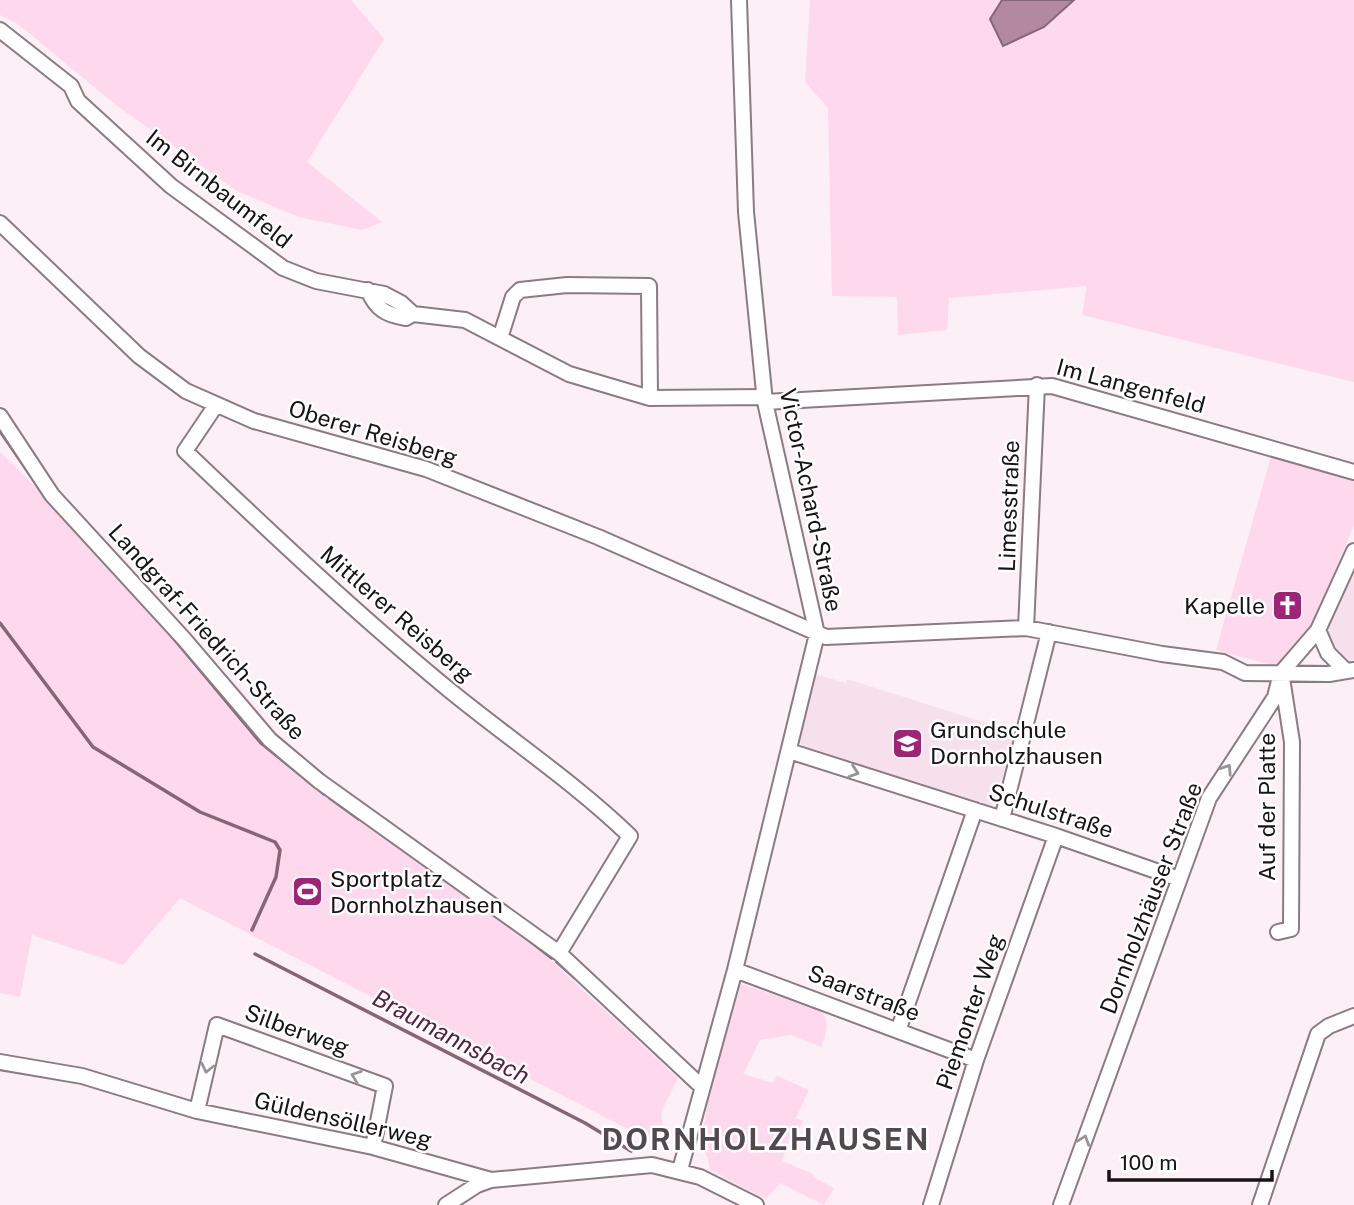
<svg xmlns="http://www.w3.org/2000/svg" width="1354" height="1205" font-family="'Public Sans',sans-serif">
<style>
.built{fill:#f6e0ec}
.green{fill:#fed8ed}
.water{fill:#b389a1;stroke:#846677;stroke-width:2}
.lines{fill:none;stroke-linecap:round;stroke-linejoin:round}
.stream{stroke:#846677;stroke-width:3.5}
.minor-casing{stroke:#897c83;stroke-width:18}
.minor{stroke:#fff;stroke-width:14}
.oneway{stroke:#979596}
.labels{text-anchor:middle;stroke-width:5;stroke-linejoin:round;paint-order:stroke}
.street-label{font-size:23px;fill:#181416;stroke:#fff}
.poi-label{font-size:23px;fill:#181416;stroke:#fff;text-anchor:start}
.water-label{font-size:24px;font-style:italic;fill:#552042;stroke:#fff}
.district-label{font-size:30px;font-weight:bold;letter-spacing:2px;fill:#53484e;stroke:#fff}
</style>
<rect width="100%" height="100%" fill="#fdeff6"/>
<path class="built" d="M 1354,565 L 1354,660 L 1348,662 L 1336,653 L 1326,631 Z
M 815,674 L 846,683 L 847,679 L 1015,732 L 995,802 L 990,807 L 802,747 L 800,739 Z"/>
<path class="green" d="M 0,0 L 351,0 L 384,39 L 307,162 L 382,222 L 362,230 L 299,217 L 237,191 L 116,105 L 18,24 L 0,15 Z
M 810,0 L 1354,0 L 1354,382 L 1082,315 L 1087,286 L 949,298 L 947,330 L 898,335 L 897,297 L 832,296 L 828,108 L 805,82 Z
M 1274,446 L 1354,471 L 1354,525 L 1310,631 L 1280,667 L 1216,650 Z
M 0,452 L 238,687 L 277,734 L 326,776 L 382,816 L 380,835 L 545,955 L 678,1078 L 661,1112 L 663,1129 L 653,1142 L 180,898 L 123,965 L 32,935 L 20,997 L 0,993 Z
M 741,984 L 820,1010 C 831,1023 826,1032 821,1047 L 791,1035 L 760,1040 L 743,1074 L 773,1083 L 777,1076 L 809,1090 L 796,1118 L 803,1121 L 794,1139 L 790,1138 L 782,1161 L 813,1174 L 813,1177 L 834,1188 L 824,1205 L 780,1183 L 766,1199 L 710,1170 L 708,1158 L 700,1146 L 710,1091 Z"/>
<path class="water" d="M 1002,0 L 1074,0 L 1044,27 L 1003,46 L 990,19 Z"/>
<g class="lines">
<path class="stream" d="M 0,431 L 44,495
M 0,623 L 93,747 L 200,812 L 275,842 L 280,850 L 276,877 L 252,930
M 165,628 L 261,743 L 307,780
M 316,787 L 324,794
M 330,798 L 359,819
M 525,937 L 552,958
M 255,954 L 585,1123 L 631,1151
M 557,962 L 574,977"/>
<defs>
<path id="minor" d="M 0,30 L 71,86 L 78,101 L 171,186 L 283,268 L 316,281 L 384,294 L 401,303 L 413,314
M 0,223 L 139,356 L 186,391 L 254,421 L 426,469 L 598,537 L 826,637 L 1026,628 L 1162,654 L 1223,662 L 1245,673 L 1329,674 L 1354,670
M 368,290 C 376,309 386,315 406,318 L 413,314 L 465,320 L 569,374 L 650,398 L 765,397
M 500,338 L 513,297 L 520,290 L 567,285 L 649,286 L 650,398
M 765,402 L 1052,386 L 1354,472
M 216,405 L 185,451 C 271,533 357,614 448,689 C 509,739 574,782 630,836 L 559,953
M 0,416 L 52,495 L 184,639 L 270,740 L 319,781 L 559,953 L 702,1087
M 1026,628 L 1037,385
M 1318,630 L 1328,653 L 1346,671
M 789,751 L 1056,836 L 1179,879
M 1002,819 L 1049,632
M 1278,932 L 1291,929 L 1292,742 L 1282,678
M 735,970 L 976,1060
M 898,1031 L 975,810
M 0,1062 L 82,1076 L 197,1111 L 373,1147 L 491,1180 L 652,1165 L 700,1177 L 756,1205
M 197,1111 L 217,1025 L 385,1086 L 373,1147
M 680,1170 L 735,970 L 817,634 L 765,402 L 746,212 L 739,0
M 446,1205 L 477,1185 L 491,1180
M 931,1205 L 976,1060 L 1056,836
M 1061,1205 L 1209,798 L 1275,697 L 1281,673 L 1318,630 L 1354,551
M 1260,1205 L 1318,1034 L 1329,1026 L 1354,1016"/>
</defs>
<use href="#minor" class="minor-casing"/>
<use href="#minor" class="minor"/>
</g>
<defs><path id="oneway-chevron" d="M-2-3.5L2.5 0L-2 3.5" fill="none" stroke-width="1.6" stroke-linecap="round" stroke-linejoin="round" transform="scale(1.75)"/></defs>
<g class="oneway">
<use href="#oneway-chevron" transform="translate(1227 769) rotate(-57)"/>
<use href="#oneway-chevron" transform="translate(854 772) rotate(18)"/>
<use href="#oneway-chevron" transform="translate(207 1068) rotate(103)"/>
<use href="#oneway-chevron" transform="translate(356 1076) rotate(-160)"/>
<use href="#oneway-chevron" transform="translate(1084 1140) rotate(-71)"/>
</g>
<defs>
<symbol id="church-square" viewBox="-11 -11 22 22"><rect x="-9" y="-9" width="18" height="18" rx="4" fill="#a02378" stroke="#fff"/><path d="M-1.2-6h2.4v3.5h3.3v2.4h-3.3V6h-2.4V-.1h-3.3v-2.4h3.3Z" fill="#fff"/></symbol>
<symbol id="school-square" viewBox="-11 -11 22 22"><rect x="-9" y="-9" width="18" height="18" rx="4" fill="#a02378" stroke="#fff"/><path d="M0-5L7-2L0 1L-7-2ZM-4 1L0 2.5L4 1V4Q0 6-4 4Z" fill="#fff"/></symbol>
<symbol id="stadium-square" viewBox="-11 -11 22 22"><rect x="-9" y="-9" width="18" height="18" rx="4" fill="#a02378" stroke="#fff"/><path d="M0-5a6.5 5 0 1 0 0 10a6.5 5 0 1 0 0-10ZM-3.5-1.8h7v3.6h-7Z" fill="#fff"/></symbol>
</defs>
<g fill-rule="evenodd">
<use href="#church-square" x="1270" y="588" width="35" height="35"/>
<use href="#school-square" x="890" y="726" width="35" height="35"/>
<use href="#stadium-square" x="290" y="874" width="35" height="35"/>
</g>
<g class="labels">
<g class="street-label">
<text transform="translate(219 189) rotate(38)" y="8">Im Birnbaumfeld</text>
<text transform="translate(1131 386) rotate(15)" y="8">Im Langenfeld</text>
<text transform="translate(373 433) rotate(17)" y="8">Oberer Reisberg</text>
<text transform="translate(811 500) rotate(78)" y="8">Victor-Achard-Straße</text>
<text transform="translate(1009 506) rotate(-88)" y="8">Limesstraße</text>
<text transform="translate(397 614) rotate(41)" y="8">Mittlerer Reisberg</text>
<text transform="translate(207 632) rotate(48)" y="8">Landgraf-Friedrich-Straße</text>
<text transform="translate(1267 807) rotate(-90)" y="8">Auf der Platte</text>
<text transform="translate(1051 811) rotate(18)" y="8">Schulstraße</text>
<text transform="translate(1151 898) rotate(-69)" y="8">Dornholzhäuser Straße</text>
<text transform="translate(864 993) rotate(21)" y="8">Saarstraße</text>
<text transform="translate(970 1012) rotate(-71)" y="8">Piemonter Weg</text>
<text transform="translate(297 1030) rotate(20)" y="8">Silberweg</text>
<text transform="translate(343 1120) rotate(13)" y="8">Güldensöllerweg</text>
</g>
<g class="poi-label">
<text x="1265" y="614" text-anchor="end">Kapelle</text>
<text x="930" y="738">Grundschule<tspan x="930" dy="26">Dornholzhausen</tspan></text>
<text x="330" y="887">Sportplatz<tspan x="330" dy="26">Dornholzhausen</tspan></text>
</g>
<g class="water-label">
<text transform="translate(451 1037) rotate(28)" y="8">Braumannsbach</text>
</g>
<g class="district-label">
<text x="766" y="1150">DORNHOLZHAUSEN</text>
</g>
</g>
<path d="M1109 1170v10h163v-10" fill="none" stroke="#181416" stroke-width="3.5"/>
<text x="1120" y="1170" font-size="21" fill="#181416" stroke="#ffffff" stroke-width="5" paint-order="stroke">100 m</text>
</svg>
